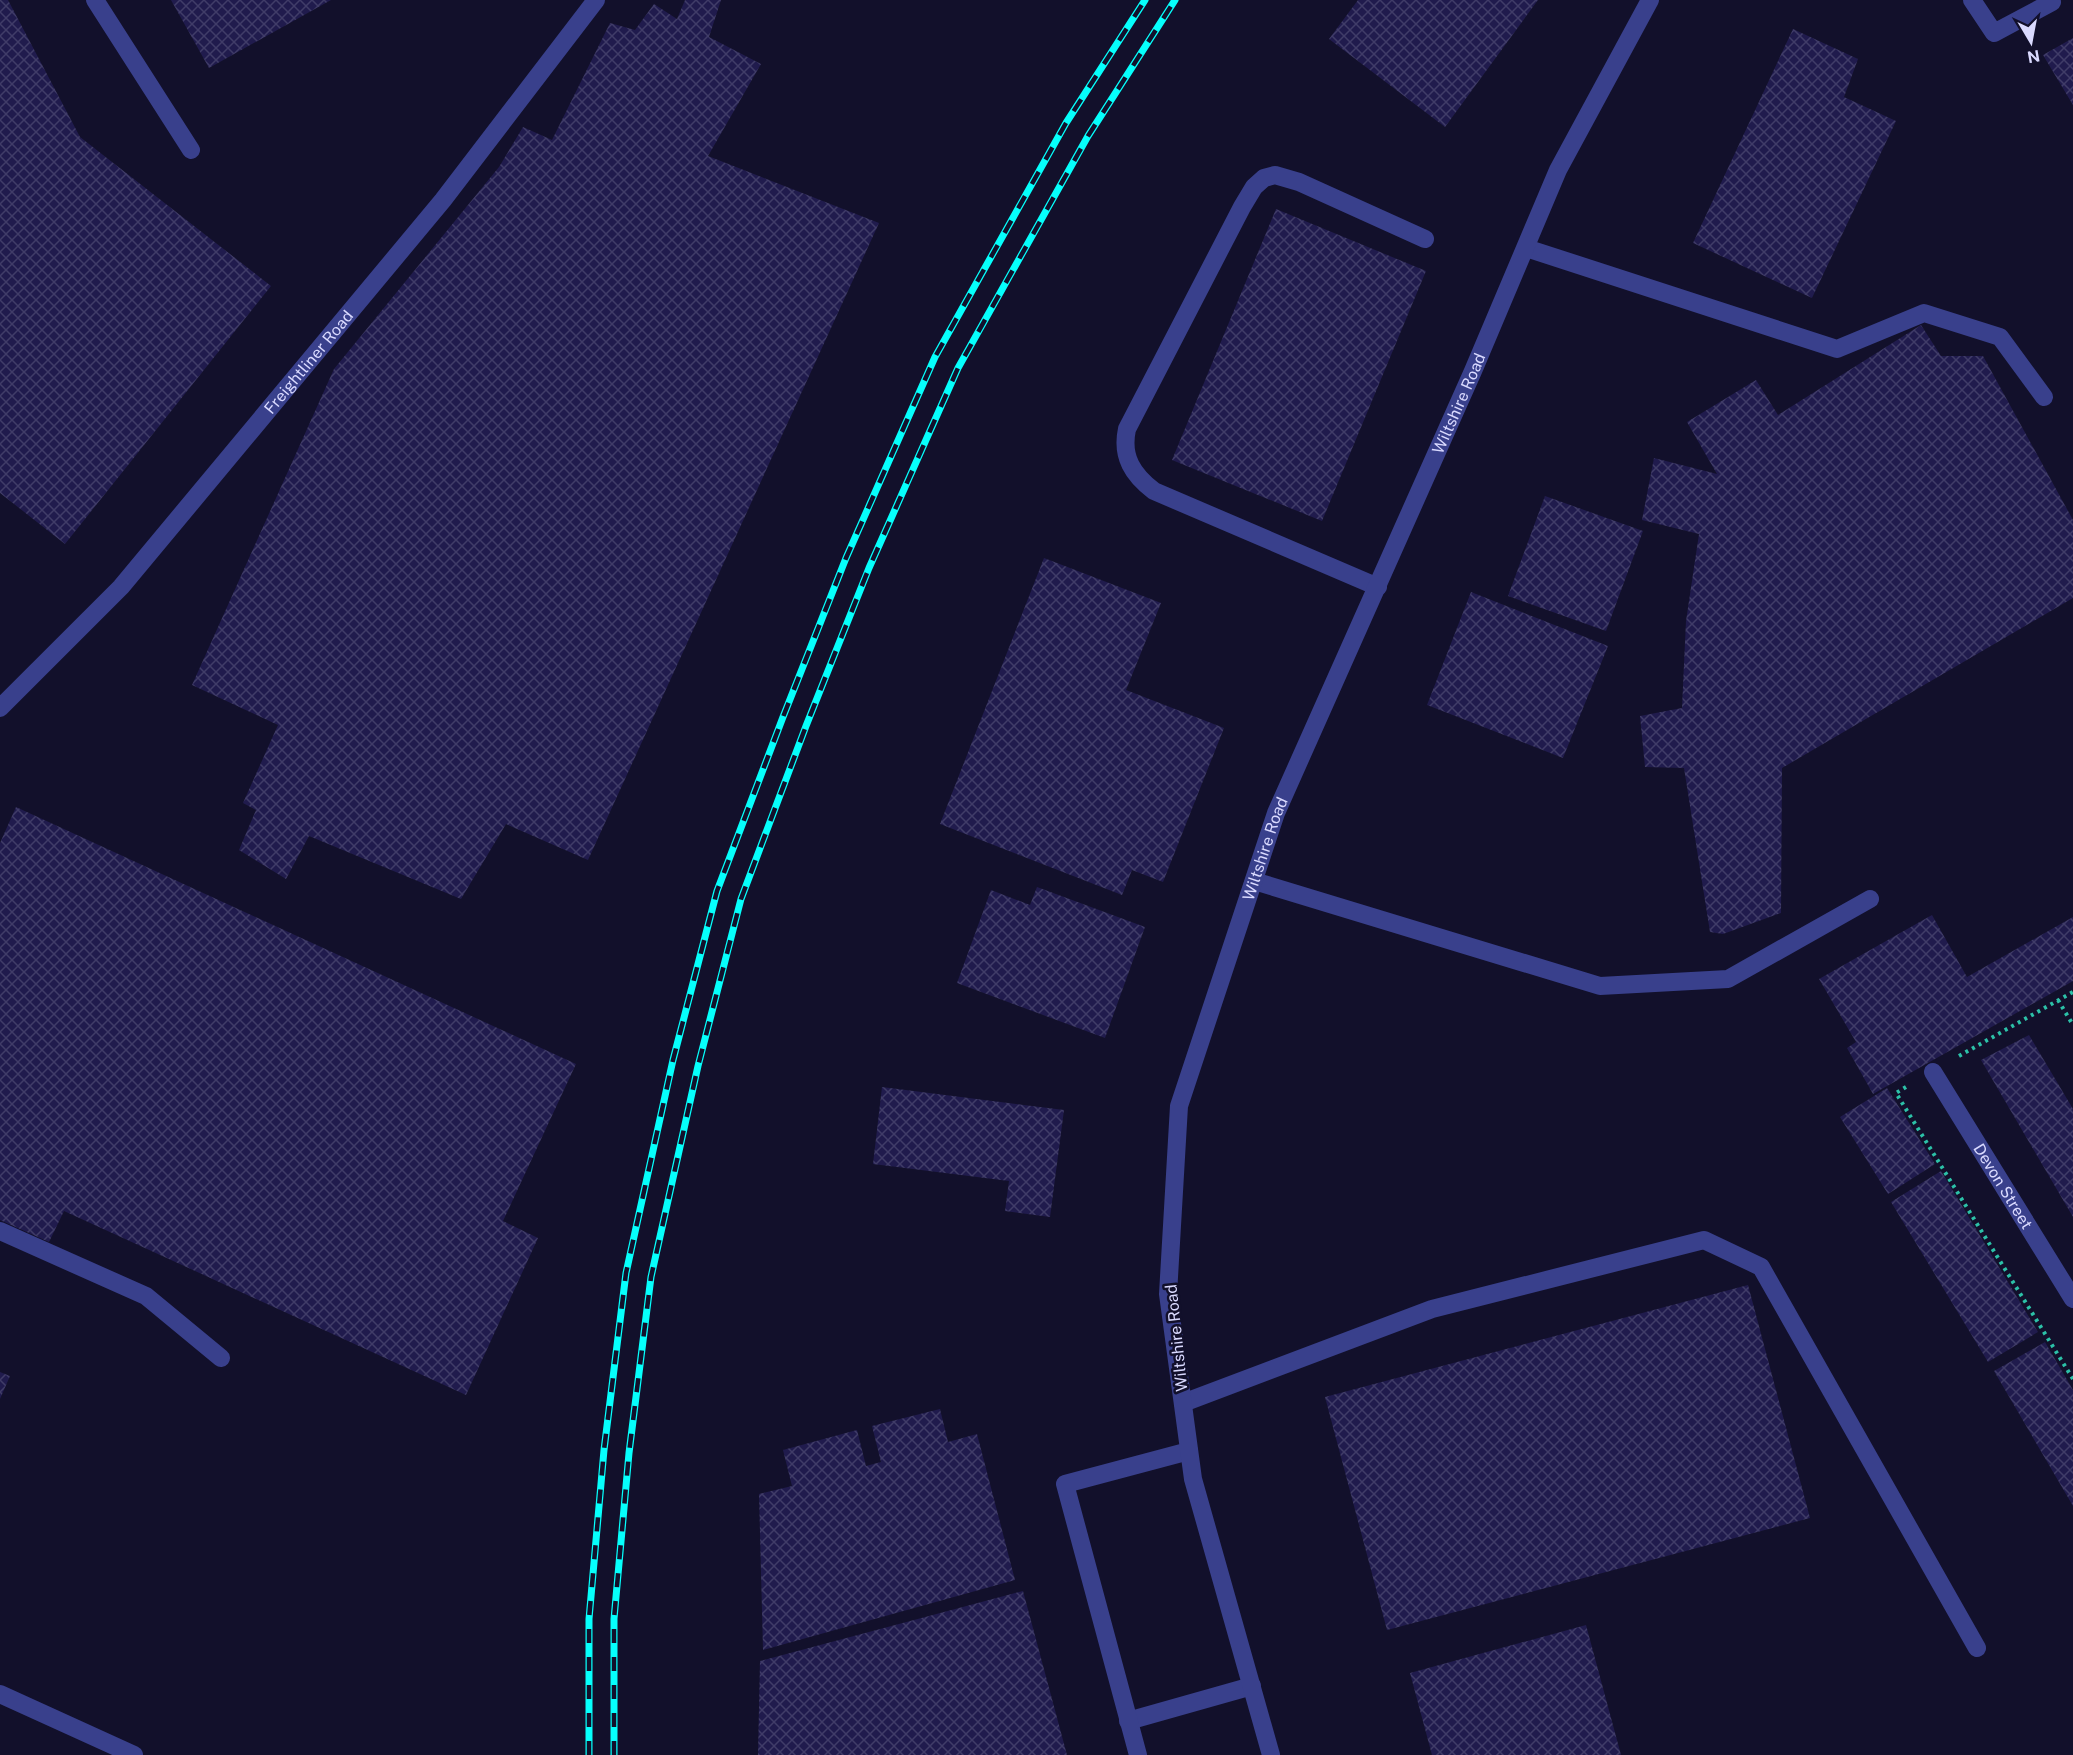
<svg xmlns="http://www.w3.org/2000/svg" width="2073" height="1755" font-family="'Public Sans',sans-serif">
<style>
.building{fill:url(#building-cross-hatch)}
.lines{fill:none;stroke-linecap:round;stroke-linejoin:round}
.path{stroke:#2cc1a8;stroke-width:4;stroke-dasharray:3 4.5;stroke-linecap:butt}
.minor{stroke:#39408c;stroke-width:18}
.rail-casing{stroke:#06fffc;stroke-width:7}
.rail{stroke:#12102b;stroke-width:4.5;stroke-dasharray:14;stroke-linecap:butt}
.labels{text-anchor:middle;stroke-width:5;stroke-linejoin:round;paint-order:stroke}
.street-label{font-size:16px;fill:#dadaff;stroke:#12102b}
</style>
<defs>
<pattern id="building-cross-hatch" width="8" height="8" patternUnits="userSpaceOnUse" patternTransform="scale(1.5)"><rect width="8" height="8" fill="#201b4d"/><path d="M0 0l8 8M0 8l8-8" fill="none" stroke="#403c68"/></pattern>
</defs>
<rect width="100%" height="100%" fill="#12102b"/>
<path class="building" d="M 0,0 L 8,0 L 80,137 L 271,286 L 65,544 L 0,493 Z
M 171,0 L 331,0 L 209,68 Z
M 685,0 L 721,0 L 709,37 L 761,64 L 708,156 L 879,223 L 588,860 L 506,824 L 461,899 L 309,836 L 286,879 L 239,850 L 256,810 L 243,803 L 278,725 L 192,685 L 334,369 L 499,167 L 523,127 L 552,140 L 610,23 L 635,30 L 654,4 L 677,19 Z
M 1358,0 L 1538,0 L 1445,127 L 1329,39 Z
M 1793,29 L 1858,59 L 1844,97 L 1896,121 L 1812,298 L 1693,243 Z
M 2073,38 L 2073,105 L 2043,55 Z
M 1276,209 L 1426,271 L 1322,521 L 1172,460 Z
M 1921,325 L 1941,356 L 1983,356 L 2073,520 L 2073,598 L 1782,768 L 1781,913 L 1723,934 L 1710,932 L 1684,768 L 1645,767 L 1640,716 L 1682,708 L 1686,621 L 1699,534 L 1642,520 L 1654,458 L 1717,474 L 1687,422 L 1756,380 L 1778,415 Z
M 1545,496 L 1643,531 L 1606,631 L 1508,596 Z
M 1044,558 L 1161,603 L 1126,690 L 1224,728 L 1163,882 L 1132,870 L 1122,895 L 940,824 Z
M 1471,592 L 1608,646 L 1563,758 L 1427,705 Z
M 16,807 L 576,1064 L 503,1221 L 538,1238 L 466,1395 L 64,1211 L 49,1242 L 0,1220 L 0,843 Z
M 1037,887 L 1145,927 L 1105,1038 L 957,983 L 991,890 L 1030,905 Z
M 1932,915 L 1967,977 L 2073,917 L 2073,981 L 1873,1094 L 1847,1048 L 1856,1042 L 1819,979 Z
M 2029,1035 L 2073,1109 L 2073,1217 L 1981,1060 Z
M 882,1087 L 1064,1110 L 1050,1217 L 1005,1211 L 1009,1181 L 873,1164 Z
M 1887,1088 L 1935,1164 L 1888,1194 L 1840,1117 Z
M 1941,1171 L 2038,1332 L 1988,1362 L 1891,1202 Z
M 1748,1285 L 1810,1518 L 1387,1630 L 1325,1397 Z
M 2045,1342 L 2073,1390 L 2073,1506 L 1994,1371 Z
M 0,1372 L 10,1376 L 0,1399 Z
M 940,1409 L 948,1442 L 977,1434 L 1015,1580 L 763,1650 L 759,1494 L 792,1486 L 783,1450 L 857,1430 L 866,1466 L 881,1462 L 872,1426 Z
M 1023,1591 L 1067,1755 L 758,1755 L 760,1661 Z
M 1586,1625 L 1621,1755 L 1432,1755 L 1410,1673 Z"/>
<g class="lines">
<path class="path" d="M 2058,1000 L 2073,1025
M 1959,1056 L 2073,992
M 1906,1087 L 1896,1093 L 2073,1379"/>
<g class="minor">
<path d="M 95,0 L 191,150"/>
<path d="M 1972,0 L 1994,33 L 2052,2 L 2051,0"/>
<path d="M 1526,248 L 1837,349 L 1924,313 L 2000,337 L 2044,397"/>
<path d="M 1378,587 L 1154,491 C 1133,475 1121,457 1127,429 L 1242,207 L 1254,187 L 1264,178 L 1275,175 L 1299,182 L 1425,239"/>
<path id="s1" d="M 0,708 L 121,587 L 443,200 L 596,0"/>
<path d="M 1254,881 L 1600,986 L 1728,979 L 1870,899"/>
<path id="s2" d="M 1933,1072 L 2073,1299"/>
<path d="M 0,1231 L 146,1296 L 221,1358"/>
<path d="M 1183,1403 L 1432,1309 L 1704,1240 L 1761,1267 L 1977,1648"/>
<path d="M 0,1694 L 134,1755"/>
<path d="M 1128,1721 L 1252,1686"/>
<path d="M 1138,1755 L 1065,1484 L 1189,1451"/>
<path id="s3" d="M 1271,1755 L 1193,1479 L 1168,1294 L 1179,1106 L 1276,813 L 1473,371 L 1558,170 L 1650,0"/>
</g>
<defs>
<path id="rail" d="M 589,1755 L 589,1619 L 604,1450 L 626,1273 L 673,1060 L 717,891 L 783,717 L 846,558 L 935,357 L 1066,123 L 1145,0
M 614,1755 L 614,1619 L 629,1453 L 651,1277 L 698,1066 L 741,899 L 806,726 L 869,568 L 958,368 L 1088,136 L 1175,0"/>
</defs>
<use href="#rail" class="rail-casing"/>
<use href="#rail" class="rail"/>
</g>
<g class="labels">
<g class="street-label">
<text dy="6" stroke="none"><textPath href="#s1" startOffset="464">Freightliner Road</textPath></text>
<text dy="6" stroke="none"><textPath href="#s3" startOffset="1419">Wiltshire Road</textPath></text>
<text dy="6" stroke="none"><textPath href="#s3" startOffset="933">Wiltshire Road</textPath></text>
<text dy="6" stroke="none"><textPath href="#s2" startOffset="134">Devon Street</textPath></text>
<text transform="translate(1176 1338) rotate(-96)" y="6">Wiltshire Road</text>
</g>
</g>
<g transform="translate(2031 42) rotate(170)" stroke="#12102b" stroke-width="4.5" paint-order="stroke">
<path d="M0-4.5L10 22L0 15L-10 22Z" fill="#dadaff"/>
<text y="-9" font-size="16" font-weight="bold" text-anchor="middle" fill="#dadaff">N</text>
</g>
</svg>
